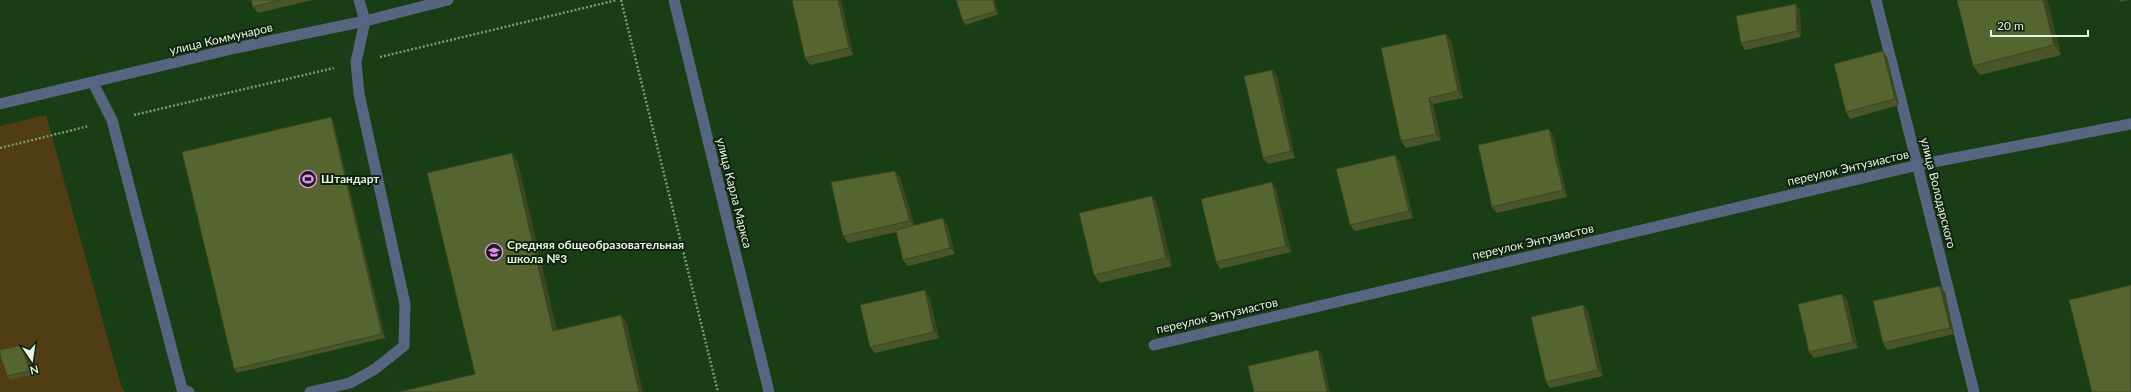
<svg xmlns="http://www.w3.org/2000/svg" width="2131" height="392" font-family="Lato,sans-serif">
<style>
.green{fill:#503d14}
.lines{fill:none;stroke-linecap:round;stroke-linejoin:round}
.path{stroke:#7a9877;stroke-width:2.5;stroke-dasharray:2 2;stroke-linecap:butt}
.service{stroke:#566580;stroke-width:11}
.minor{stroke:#566580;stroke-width:11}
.wall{fill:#4a5629}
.shaded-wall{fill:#3c4622}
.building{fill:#566430;stroke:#3c4622}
.labels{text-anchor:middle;stroke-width:4;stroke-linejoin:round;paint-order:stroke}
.street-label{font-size:12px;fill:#e2f7df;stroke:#11200f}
.poi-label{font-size:12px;font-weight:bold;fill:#e2f7df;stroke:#11200f;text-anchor:start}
</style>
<rect width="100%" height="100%" fill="#193e16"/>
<path class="green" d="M 46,115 L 121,386 L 125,392 L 0,392 L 0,126 Z"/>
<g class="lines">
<path class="path" d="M 621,0 L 718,392
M 380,57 L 617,0
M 134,115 L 334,68
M 0,148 L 89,126"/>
<path class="service" d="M 93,83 L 112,120 L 182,389 L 189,392
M 1154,345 L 1918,165 L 2131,124
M 310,392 L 350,383 L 375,369 L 404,346 L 405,304 L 359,94 L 356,62 L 365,21 L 359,0"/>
<path class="minor" d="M 674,0 L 769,392
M 1876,0 L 1974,392
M 0,104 L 236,48 L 365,21 L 448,0"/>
</g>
<path class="wall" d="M 251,0 L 312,0 L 258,13 L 253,7 Z
M 792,0 L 841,0 L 853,55 L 810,65 L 805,58 Z
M 994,0 L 999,14 L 966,25 L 963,21 Z
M 1957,0 L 2047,0 L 2061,55 L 1980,75 L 1973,66 Z
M 2119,0 L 2128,0 L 2121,2 Z
M 1796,4 L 1800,11 L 1801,37 L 1745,50 L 1741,43 Z
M 1446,34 L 1451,41 L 1463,98 L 1433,104 L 1441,140 L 1406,148 L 1401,141 Z
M 1887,57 L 1899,105 L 1850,119 L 1846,112 Z
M 1272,70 L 1277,76 L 1295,158 L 1268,164 L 1263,158 Z
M 331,117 L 333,121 L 385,338 L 237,373 L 234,369 Z
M 1553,135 L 1567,197 L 1497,213 L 1492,207 Z
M 1395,155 L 1400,162 L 1413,218 L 1355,231 L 1350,225 Z
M 900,177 L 914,225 L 947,224 L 955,254 L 908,266 L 903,260 L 896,232 L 848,243 L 843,236 Z
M 1276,189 L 1291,252 L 1220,269 L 1216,262 Z
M 1152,196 L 1157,204 L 1172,266 L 1100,283 L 1094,275 Z
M 1940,286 L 1945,292 L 1954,334 L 1887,350 L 1883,343 Z
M 925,290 L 929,296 L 939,338 L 875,353 L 870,347 Z
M 1847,300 L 1858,348 L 1814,358 L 1809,352 Z
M 1588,311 L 1603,376 L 1550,388 L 1546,382 Z
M 24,349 L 32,375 L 10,380 L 7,376 Z"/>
<path class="shaded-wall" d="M 838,0 L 841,0 L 853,55 L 849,48 Z
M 993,0 L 994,0 L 999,14 L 996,11 Z
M 2043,0 L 2047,0 L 2061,55 L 2054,45 Z
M 1796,4 L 1800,11 L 1801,37 L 1797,31 Z
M 1446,34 L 1451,41 L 1463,98 L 1458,91 Z
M 1883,51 L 1887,57 L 1899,105 L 1895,99 Z
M 1272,70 L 1277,76 L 1295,158 L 1291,151 Z
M 1429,98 L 1433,104 L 1441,140 L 1436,134 Z
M 331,117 L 333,121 L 385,338 L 382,334 Z
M 1549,129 L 1553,135 L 1567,197 L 1563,190 Z
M 512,153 L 518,162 L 559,339 L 553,331 Z
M 1395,155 L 1400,162 L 1413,218 L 1409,211 Z
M 895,171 L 900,177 L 915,227 L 910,221 Z
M 1272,182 L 1276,189 L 1291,252 L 1286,246 Z
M 1152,196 L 1157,204 L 1172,266 L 1166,258 Z
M 943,218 L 947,224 L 955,254 L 950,248 Z
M 1940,286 L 1945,292 L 1954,334 L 1950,328 Z
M 925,290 L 929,296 L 939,338 L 934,332 Z
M 1842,294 L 1847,300 L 1858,348 L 1853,342 Z
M 1583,305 L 1588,311 L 1603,376 L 1598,370 Z
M 621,315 L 627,323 L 643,392 L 639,392 Z
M 21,345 L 24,349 L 32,375 L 30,371 Z
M 1318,350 L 1322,356 L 1330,392 L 1327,392 Z"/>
<path class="building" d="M 251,0 L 281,0 L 253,7 Z
M 792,0 L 838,0 L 849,48 L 805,58 Z
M 956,0 L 993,0 L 996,11 L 963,21 Z
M 1957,0 L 2043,0 L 2054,45 L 1973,66 Z
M 1796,4 L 1797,31 L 1741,43 L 1736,16 Z
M 1446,34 L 1458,91 L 1429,98 L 1436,134 L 1401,141 L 1381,48 Z
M 1883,51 L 1895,99 L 1846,112 L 1834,64 Z
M 1272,70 L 1291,151 L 1263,158 L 1244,76 Z
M 331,117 L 382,334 L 234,369 L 182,152 Z
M 1549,129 L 1563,190 L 1492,207 L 1478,145 Z
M 512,153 L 553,331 L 621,315 L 639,392 L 399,392 L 475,374 L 427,173 Z
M 1395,155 L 1409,211 L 1350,225 L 1336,169 Z
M 895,171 L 910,221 L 843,236 L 831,182 Z
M 1272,182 L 1286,246 L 1216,262 L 1201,199 Z
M 1152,196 L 1166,258 L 1094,275 L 1079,213 Z
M 943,218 L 950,248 L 903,260 L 896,230 Z
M 2131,285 L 2131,392 L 2092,392 L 2069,300 Z
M 1940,286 L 1950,328 L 1883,343 L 1873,301 Z
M 925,290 L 934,332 L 870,347 L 860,305 Z
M 1842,294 L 1853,342 L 1809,352 L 1798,304 Z
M 1583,305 L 1598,370 L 1546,382 L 1531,317 Z
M 21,345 L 30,371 L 7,376 L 0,355 L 0,350 Z
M 1318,350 L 1327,392 L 1254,392 L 1248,366 Z"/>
<defs>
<symbol id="stadium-ring" viewBox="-11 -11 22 22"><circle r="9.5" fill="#11200f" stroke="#ec8cfa" stroke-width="1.5"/><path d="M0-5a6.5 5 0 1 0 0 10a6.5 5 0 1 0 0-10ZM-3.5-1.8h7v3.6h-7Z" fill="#ec8cfa"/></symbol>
<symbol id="school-ring" viewBox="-11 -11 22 22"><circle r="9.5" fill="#11200f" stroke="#ec8cfa" stroke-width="1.5"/><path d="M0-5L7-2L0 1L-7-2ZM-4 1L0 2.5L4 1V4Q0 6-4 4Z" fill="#ec8cfa"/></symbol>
</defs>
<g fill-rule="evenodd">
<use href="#stadium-ring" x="298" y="169" width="20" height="20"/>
<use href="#school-ring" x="484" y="242" width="20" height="20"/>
</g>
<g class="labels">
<g class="street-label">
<text transform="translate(221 39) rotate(-13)" y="4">улица Коммунаров</text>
<text transform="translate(1848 168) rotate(-13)" y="4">переулок Энтузиастов</text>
<text transform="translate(734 193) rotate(76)" y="4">улица Карла Маркса</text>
<text transform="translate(1938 193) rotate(76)" y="4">улица Володарского</text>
<text transform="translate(1533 242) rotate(-13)" y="4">переулок Энтузиастов</text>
<text transform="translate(1217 316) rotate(-13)" y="4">переулок Энтузиастов</text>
</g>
<g class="poi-label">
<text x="321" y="183">Штандарт</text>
<text x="507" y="249">Средняя общеобразовательная<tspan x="507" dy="14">школа №3</tspan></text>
</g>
</g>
<g transform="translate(32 360) rotate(167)" stroke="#11200f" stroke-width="3" paint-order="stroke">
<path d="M0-3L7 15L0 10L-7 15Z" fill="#e2f7df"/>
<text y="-6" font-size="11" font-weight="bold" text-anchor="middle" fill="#e2f7df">N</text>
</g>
<path d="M1991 30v6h97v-6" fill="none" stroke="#e2f7df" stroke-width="2"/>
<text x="1997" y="30" font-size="12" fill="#e2f7df" stroke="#11200f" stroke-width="3" paint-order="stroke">20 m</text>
</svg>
